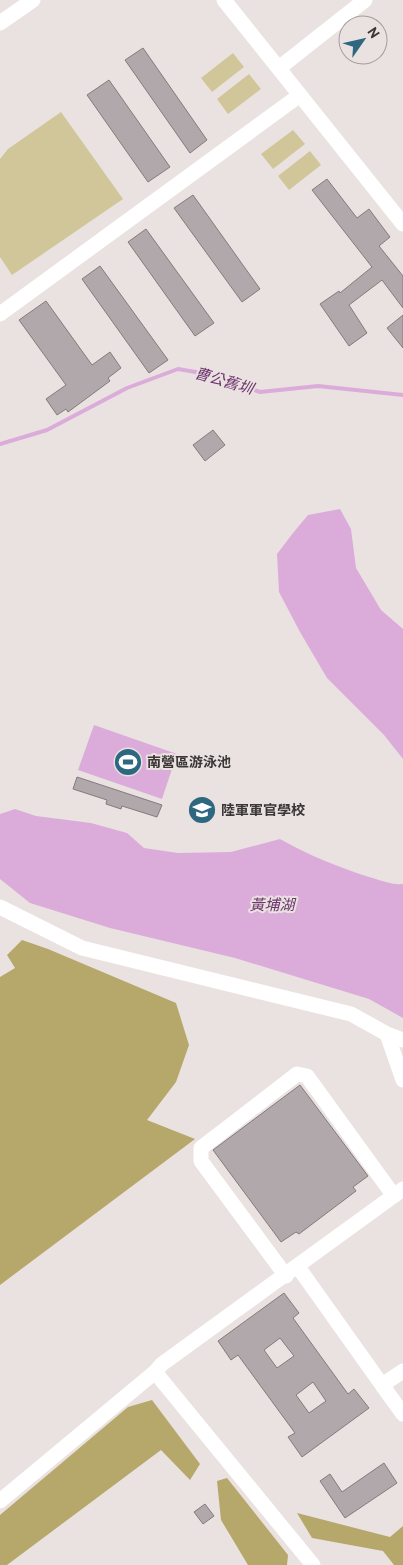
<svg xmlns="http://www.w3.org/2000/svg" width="403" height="1565" font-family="Overpass,'Noto Sans TC',sans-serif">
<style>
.green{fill:#d1c699}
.forest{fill:#b6a76a}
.water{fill:#dbacda}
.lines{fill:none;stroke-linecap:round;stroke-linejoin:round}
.stream{stroke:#dbacda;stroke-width:4}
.building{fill:#b0a8aa;stroke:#837b7d;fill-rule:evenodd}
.minor{stroke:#fff;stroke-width:15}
.labels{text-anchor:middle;stroke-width:4;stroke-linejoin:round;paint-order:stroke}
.poi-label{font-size:14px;font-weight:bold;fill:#393635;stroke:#eae2e0;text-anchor:start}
.water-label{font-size:15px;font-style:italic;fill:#6e366f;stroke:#eae2e0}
</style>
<rect width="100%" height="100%" fill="#eae2e0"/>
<path class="green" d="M 233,53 L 244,67 L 212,92 L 201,78 Z
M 249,74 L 261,89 L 228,114 L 217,99 Z
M 61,112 L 123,199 L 12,275 L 0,257 L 0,159 L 8,149 Z
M 293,130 L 305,144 L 273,169 L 261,154 Z
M 310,151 L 321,165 L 289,190 L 278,176 Z"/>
<path class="forest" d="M 22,940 L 48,949 L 176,1003 L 189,1045 L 176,1082 L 147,1120 L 195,1139 L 0,1285 L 0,977 L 15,968 L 7,955 Z
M 152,1400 L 200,1464 L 190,1480 L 161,1450 L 7,1565 L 0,1565 L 0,1515 L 128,1407 Z
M 227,1478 L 288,1555 L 287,1565 L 248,1565 L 221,1520 L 217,1481 Z
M 297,1513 L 390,1537 L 403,1526 L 403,1565 L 394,1565 L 383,1551 L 312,1538 Z"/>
<path class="water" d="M 340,509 L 351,529 L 356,568 L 381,610 L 403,629 L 403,759 L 384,735 L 327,678 L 300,632 L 279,592 L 277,554 L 293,533 L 308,515 Z
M 94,725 L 177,754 L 162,799 L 78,770 Z
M 15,809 L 36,816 L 91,823 L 127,833 L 144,848 L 178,853 L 231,852 L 280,839 C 308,855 338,867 369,877 C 380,880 391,885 403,884 L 403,1018 L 369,999 L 235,958 L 110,928 L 30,903 L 0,879 L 0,814 Z"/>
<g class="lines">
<path class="stream" d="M 0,444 L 47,430 L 127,388 L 178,369 L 207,374 L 260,392 L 318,386 L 403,395"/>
</g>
<path class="building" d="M 143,48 L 207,140 L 190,153 L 125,60 Z
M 109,80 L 170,167 L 148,182 L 87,95 Z
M 327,179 L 357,218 L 369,209 L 390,237 L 379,246 L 403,276 L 403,308 L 382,280 L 349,305 L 367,333 L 349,346 L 320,304 L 339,291 L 340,293 L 372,267 L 312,190 Z
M 193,195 L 260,289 L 242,302 L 174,208 Z
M 146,229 L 214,323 L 195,336 L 128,242 Z
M 100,266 L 168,360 L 149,373 L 82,279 Z
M 46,301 L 92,365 L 110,352 L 121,368 L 108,378 L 110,381 L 68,412 L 66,409 L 57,415 L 46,399 L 66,385 L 19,320 Z
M 403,315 L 403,348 L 387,328 Z
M 213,430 L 225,445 L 205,461 L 193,445 Z
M 77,777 L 162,805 L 157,817 L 122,806 L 121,809 L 106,804 L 107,800 L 73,789 Z
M 300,1085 L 368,1176 L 353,1187 L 356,1191 L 299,1234 L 296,1232 L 281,1242 L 213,1150 Z
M 284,1293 L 299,1313 L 293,1318 L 348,1394 L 354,1389 L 369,1408 L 302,1457 L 288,1437 L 295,1433 L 238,1355 L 231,1360 L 218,1341 ZM 280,1338 L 294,1356 L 277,1368 L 264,1350 ZM 313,1382 L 326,1401 L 309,1413 L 296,1395 Z
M 384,1463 L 397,1483 L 345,1518 L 320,1481 L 330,1474 L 342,1492 Z
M 205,1504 L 214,1516 L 203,1524 L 194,1512 Z"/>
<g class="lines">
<path class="minor" d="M 224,0 L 403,224
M 0,23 L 33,0
M 279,68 L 365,0
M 0,314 L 300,95
M 0,907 L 82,948 L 351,1014 L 387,1034 L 403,1040
M 387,1034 L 403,1080
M 298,1267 L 382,1385 L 403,1371
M 286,1276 L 201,1161 L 201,1148 L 297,1074 L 307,1076 L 394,1196
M 155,1372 L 162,1364 L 403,1189
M 382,1385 L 403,1414
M 0,1501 L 155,1372 L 313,1565"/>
</g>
<defs>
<symbol id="stadium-disc" viewBox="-11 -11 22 22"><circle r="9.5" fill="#2e6780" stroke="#eae2e0"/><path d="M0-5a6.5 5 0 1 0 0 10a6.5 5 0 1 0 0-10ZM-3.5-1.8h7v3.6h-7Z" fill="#fff"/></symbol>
<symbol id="university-disc" viewBox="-11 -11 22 22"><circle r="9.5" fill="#2e6780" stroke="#eae2e0"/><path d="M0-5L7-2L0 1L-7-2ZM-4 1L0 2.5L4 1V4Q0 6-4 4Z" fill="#fff"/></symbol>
</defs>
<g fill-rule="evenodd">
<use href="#stadium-disc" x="112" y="746" width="32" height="32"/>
<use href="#university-disc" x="186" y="794" width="32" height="32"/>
</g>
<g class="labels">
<g class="poi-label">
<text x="147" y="767">南營區游泳池</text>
<text x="221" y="815">陸軍軍官學校</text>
</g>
<g class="water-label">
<text transform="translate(224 381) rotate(16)" y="5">曹公舊圳</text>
<text x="272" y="910">黃埔湖</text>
</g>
</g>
<g transform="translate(363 40) rotate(56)"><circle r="24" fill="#eae2e0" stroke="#a39d9c"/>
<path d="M0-4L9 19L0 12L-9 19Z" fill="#2e6780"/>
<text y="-8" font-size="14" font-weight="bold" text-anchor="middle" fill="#393635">N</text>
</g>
</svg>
